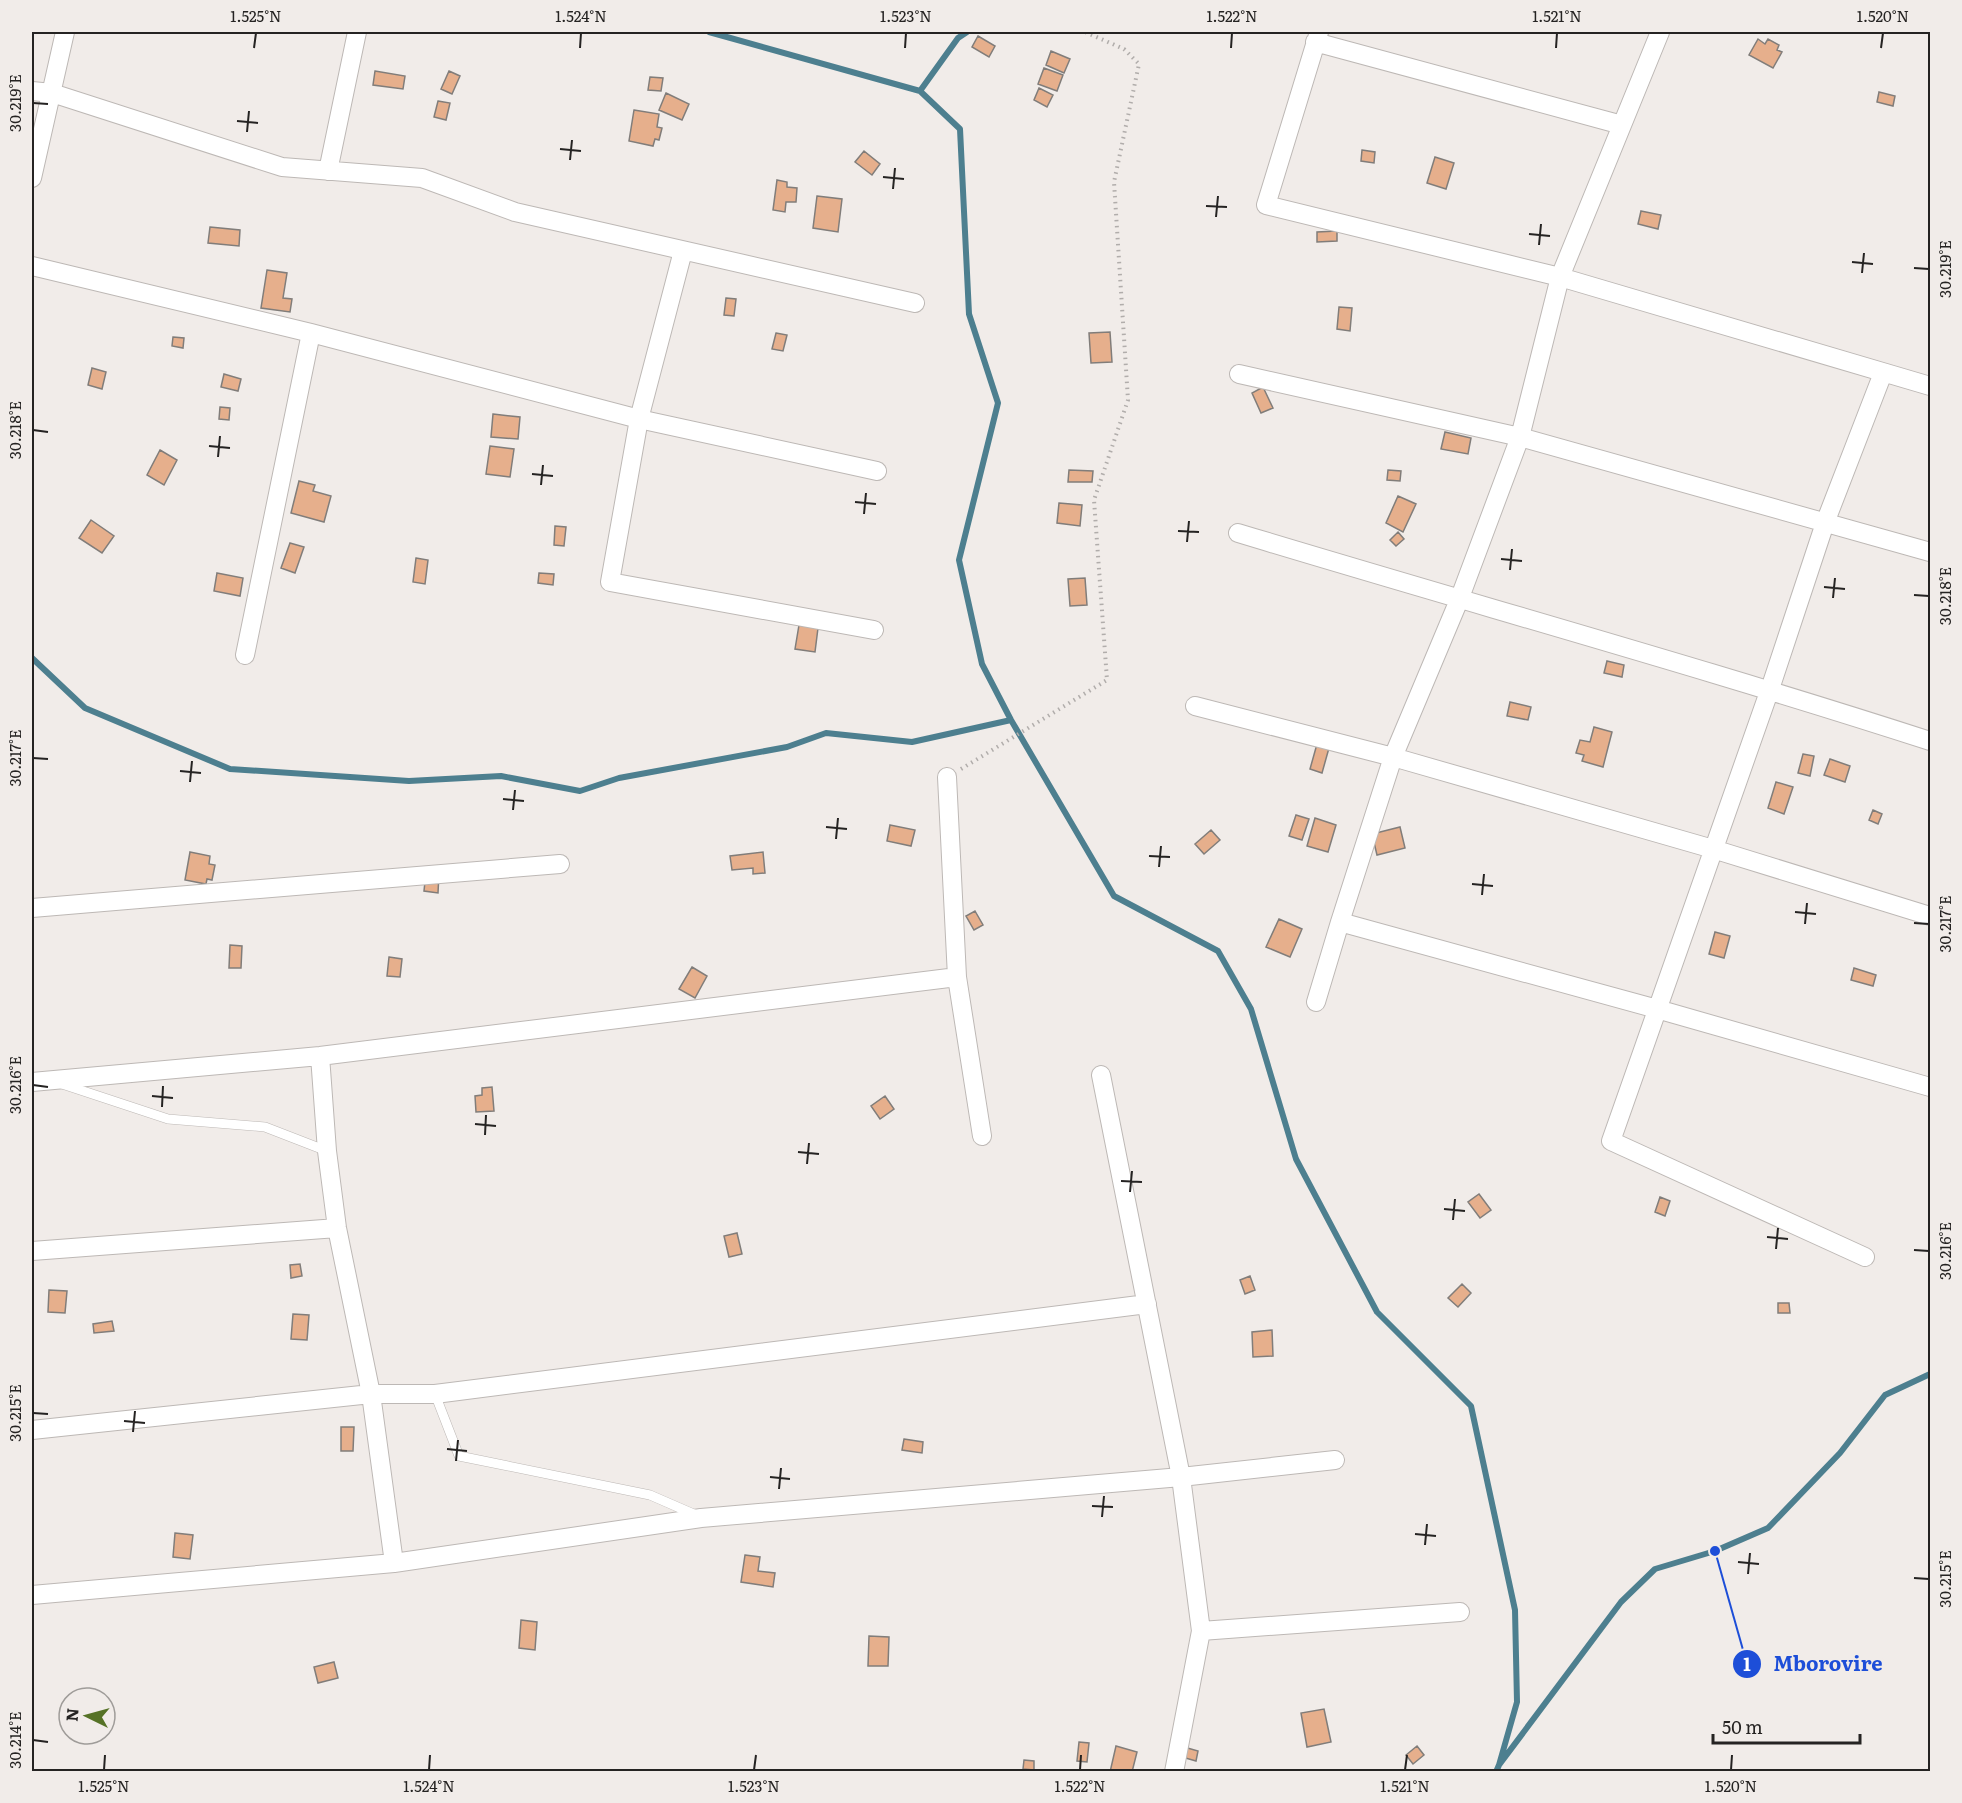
<svg xmlns="http://www.w3.org/2000/svg" width="1962" height="1803" font-family="Literata,serif">
<style>
.lines{fill:none;stroke-linecap:round;stroke-linejoin:round}
.stream{stroke:#4d7f8f;stroke-width:6}
.building{fill:#e6af8c;stroke:#817d7a;stroke-width:1.5}
.lane-casing{stroke:#bdb8b5;stroke-width:10}
.street-casing{stroke:#bdb8b5;stroke-width:20}
.path{stroke:#b1adab;stroke-width:4;stroke-dasharray:1.5 4.5;stroke-linecap:butt}
.lane{stroke:#fff;stroke-width:9}
.street{stroke:#fff;stroke-width:18}
.ticks{fill:none;stroke:#252322;stroke-width:2}
.leader{fill:none;stroke:#1d4ed8;stroke-width:2}
.callout-dot{fill:#1d4ed8;stroke:#f1ece9;stroke-width:2}
.mark-label{font-size:18px;text-anchor:middle;font-weight:bold;fill:#fff}
.callout-label{font-size:20px;text-anchor:middle;font-weight:bold;fill:#1d4ed8;stroke:#f1ece9;stroke-width:6;stroke-linejoin:round;paint-order:stroke}
.neatline{fill:none;stroke:#252322;stroke-width:2}
.ticks-label{font-size:15px;text-anchor:middle;fill:#252322}
</style>
<rect width="100%" height="100%" fill="#f1ece9"/>
<g class="lines">
<path class="stream" d="M 709,32 L 920,91 L 960,129 L 969,314 L 998,403 L 959,560 L 982,664 L 1011,720 L 1114,896 L 1218,951 L 1251,1009 L 1296,1159 L 1377,1312 L 1471,1406 L 1515,1610 L 1517,1702 L 1499,1765
M 920,91 L 958,38 L 967,32
M 32,658 L 85,708 L 230,769 L 409,781 L 501,776 L 580,791 L 619,778 L 787,747 L 826,733 L 912,742 L 1011,720
M 1496,1772 L 1499,1765 L 1621,1602 L 1655,1569 L 1715,1551 L 1768,1528 L 1840,1453 L 1885,1395 L 1930,1374"/>
</g>
<path class="building" d="M 978,36 L 995,46 L 989,57 L 972,47 Z
M 1758,39 L 1765,44 L 1768,39 L 1779,45 L 1777,50 L 1782,52 L 1773,68 L 1749,55 Z
M 1051,51 L 1070,59 L 1064,73 L 1046,65 Z
M 1044,68 L 1063,75 L 1057,91 L 1038,84 Z
M 375,71 L 405,76 L 403,89 L 373,85 Z
M 449,71 L 460,76 L 452,94 L 441,89 Z
M 650,77 L 663,78 L 661,91 L 648,90 Z
M 1039,88 L 1053,95 L 1047,107 L 1034,100 Z
M 1879,92 L 1895,96 L 1893,106 L 1877,102 Z
M 666,93 L 689,104 L 682,120 L 659,110 Z
M 438,101 L 450,103 L 446,120 L 434,117 Z
M 634,110 L 659,114 L 657,127 L 662,128 L 659,140 L 655,139 L 653,146 L 629,141 Z
M 1362,150 L 1375,152 L 1374,163 L 1361,161 Z
M 864,151 L 880,164 L 872,175 L 855,162 Z
M 1435,157 L 1454,163 L 1446,189 L 1427,183 Z
M 777,180 L 787,182 L 787,187 L 797,188 L 796,202 L 786,202 L 785,212 L 773,210 Z
M 817,196 L 842,199 L 838,232 L 813,228 Z
M 1641,211 L 1661,215 L 1658,229 L 1638,224 Z
M 210,227 L 240,230 L 239,246 L 208,243 Z
M 1337,231 L 1337,241 L 1317,242 L 1317,232 Z
M 267,270 L 287,273 L 283,298 L 292,299 L 290,312 L 261,308 Z
M 726,298 L 736,299 L 734,316 L 724,315 Z
M 1339,307 L 1352,308 L 1350,331 L 1337,329 Z
M 1110,332 L 1112,362 L 1091,363 L 1089,333 Z
M 776,333 L 787,335 L 783,351 L 772,349 Z
M 173,337 L 184,338 L 183,348 L 172,346 Z
M 92,368 L 106,372 L 102,389 L 88,385 Z
M 224,374 L 241,379 L 238,391 L 221,387 Z
M 1263,387 L 1273,408 L 1261,413 L 1252,393 Z
M 220,407 L 230,408 L 229,420 L 219,419 Z
M 493,414 L 520,417 L 518,439 L 491,437 Z
M 1445,432 L 1471,438 L 1468,454 L 1441,449 Z
M 490,446 L 514,449 L 510,477 L 486,474 Z
M 160,450 L 177,460 L 164,485 L 147,475 Z
M 1069,470 L 1093,471 L 1092,482 L 1068,482 Z
M 1388,470 L 1401,471 L 1400,481 L 1387,480 Z
M 299,481 L 315,485 L 313,491 L 331,496 L 324,522 L 291,513 Z
M 1398,496 L 1416,504 L 1403,532 L 1386,523 Z
M 1059,503 L 1082,505 L 1080,526 L 1057,523 Z
M 91,520 L 114,536 L 102,553 L 79,538 Z
M 555,526 L 566,527 L 564,546 L 554,545 Z
M 1398,532 L 1404,539 L 1396,546 L 1390,540 Z
M 290,543 L 304,547 L 295,573 L 281,568 Z
M 416,558 L 428,560 L 425,584 L 413,582 Z
M 217,573 L 243,578 L 240,596 L 214,591 Z
M 539,573 L 554,574 L 553,585 L 538,583 Z
M 1085,578 L 1087,605 L 1070,606 L 1068,579 Z
M 799,625 L 818,628 L 815,652 L 795,649 Z
M 1607,661 L 1624,665 L 1622,677 L 1604,673 Z
M 1510,702 L 1531,707 L 1528,720 L 1507,716 Z
M 1594,727 L 1612,732 L 1603,767 L 1582,761 L 1584,755 L 1576,753 L 1580,740 L 1590,742 Z
M 1317,744 L 1329,748 L 1322,773 L 1310,769 Z
M 1803,754 L 1814,756 L 1810,776 L 1798,773 Z
M 1830,759 L 1850,766 L 1845,782 L 1824,775 Z
M 1776,782 L 1793,787 L 1784,814 L 1768,808 Z
M 1873,810 L 1882,814 L 1878,824 L 1869,820 Z
M 1296,815 L 1309,819 L 1302,840 L 1289,836 Z
M 1315,818 L 1336,825 L 1328,852 L 1307,846 Z
M 890,825 L 915,830 L 911,846 L 887,841 Z
M 1400,827 L 1405,848 L 1377,855 L 1372,834 Z
M 1211,830 L 1220,840 L 1204,854 L 1195,844 Z
M 190,852 L 210,856 L 209,864 L 215,865 L 212,880 L 207,879 L 206,884 L 185,880 Z
M 763,852 L 765,873 L 753,874 L 753,868 L 732,870 L 730,856 Z
M 426,872 L 439,873 L 438,893 L 424,891 Z
M 975,911 L 983,925 L 974,930 L 966,916 Z
M 1279,919 L 1302,929 L 1290,957 L 1266,947 Z
M 1715,932 L 1730,936 L 1724,958 L 1709,954 Z
M 230,945 L 242,946 L 241,968 L 229,968 Z
M 389,957 L 402,959 L 400,977 L 387,976 Z
M 692,967 L 707,976 L 695,998 L 679,989 Z
M 1854,968 L 1876,975 L 1873,986 L 1851,980 Z
M 492,1087 L 494,1111 L 476,1112 L 475,1096 L 482,1095 L 482,1088 Z
M 885,1096 L 894,1109 L 880,1119 L 871,1106 Z
M 1479,1194 L 1491,1210 L 1480,1218 L 1468,1202 Z
M 1660,1197 L 1670,1201 L 1665,1216 L 1655,1212 Z
M 737,1233 L 742,1254 L 729,1257 L 724,1236 Z
M 300,1264 L 302,1276 L 291,1278 L 290,1265 Z
M 1250,1276 L 1255,1290 L 1245,1294 L 1240,1280 Z
M 1462,1284 L 1471,1293 L 1458,1307 L 1448,1298 Z
M 49,1290 L 67,1291 L 65,1313 L 48,1312 Z
M 1778,1303 L 1789,1303 L 1790,1313 L 1778,1313 Z
M 293,1314 L 309,1315 L 307,1340 L 291,1339 Z
M 112,1321 L 114,1331 L 94,1333 L 93,1324 Z
M 1272,1330 L 1273,1356 L 1253,1357 L 1252,1332 Z
M 341,1427 L 354,1427 L 353,1451 L 341,1451 Z
M 904,1439 L 923,1442 L 922,1453 L 902,1450 Z
M 175,1533 L 193,1535 L 190,1559 L 173,1557 Z
M 745,1555 L 760,1557 L 758,1571 L 775,1573 L 773,1587 L 741,1582 Z
M 521,1620 L 537,1622 L 535,1650 L 519,1648 Z
M 869,1636 L 889,1637 L 888,1666 L 868,1666 Z
M 334,1662 L 338,1678 L 318,1683 L 314,1667 Z
M 1324,1709 L 1331,1742 L 1307,1747 L 1301,1713 Z
M 1079,1742 L 1089,1743 L 1087,1762 L 1077,1761 Z
M 1116,1746 L 1137,1752 L 1132,1772 L 1110,1772 Z
M 1417,1746 L 1424,1755 L 1413,1764 L 1406,1755 Z
M 1184,1747 L 1198,1751 L 1196,1761 L 1182,1757 Z
M 1024,1760 L 1034,1761 L 1034,1770 L 1023,1769 Z"/>
<g class="lines">
<defs>
<path id="lane" d="M 62,1084 L 168,1119 L 265,1127 L 327,1151
M 435,1394 L 459,1456 L 650,1495 L 696,1515"/>
<path id="street" d="M 1319,32 L 1266,205 L 1560,277 L 1930,386
M 1315,42 L 1622,125
M 32,91 L 52,93 L 282,167 L 422,178 L 515,212 L 915,303
M 328,171 L 357,32
M 32,178 L 65,32
M 683,251 L 639,419 L 610,582 L 874,630
M 32,266 L 311,333 L 639,419 L 877,471
M 1239,374 L 1520,437 L 1930,552
M 1238,533 C 1469,603 1701,667 1930,741
M 245,655 L 311,333
M 1195,706 L 1393,757 L 1713,849 L 1930,916
M 947,777 L 957,977 L 982,1136
M 32,908 L 560,864
M 1340,922 L 1657,1009 L 1930,1087
M 1316,1002 L 1340,922 L 1393,757 L 1459,600 L 1520,437 L 1560,277 L 1660,32
M 320,1056 L 327,1151 L 337,1228 L 371,1394 L 394,1563
M 1101,1075 L 1181,1477 L 1201,1631 L 1174,1772
M 32,1082 L 320,1056 L 957,977
M 32,1251 L 337,1228
M 1865,1257 L 1611,1141 L 1770,689 L 1825,523 L 1883,373
M 32,1430 L 371,1394 L 435,1394 L 1147,1304
M 32,1595 L 394,1563 L 701,1518 L 1181,1477 L 1335,1460
M 1201,1631 L 1460,1612"/>
</defs>
<use href="#lane" class="lane-casing"/>
<use href="#street" class="street-casing"/>
<path class="path" d="M 961,769 L 1107,680 L 1094,500 L 1128,400 L 1114,182 L 1139,64 L 1124,49 L 1085,32"/>
<use href="#lane" class="lane"/>
<use href="#street" class="street"/>
</g>
<path class="ticks" d="M 254,48 L 256,33M 580,48 L 581,33M 905,48 L 906,33M 1231,48 L 1232,33M 1556,48 L 1557,33M 1881,48 L 1883,33M 33,103 L 48,104M 237,121 L 258,123M 247,132 L 249,111M 560,149 L 581,151M 570,160 L 572,140M 883,177 L 904,179M 893,189 L 895,168M 1206,206 L 1227,207M 1216,217 L 1218,196M 1529,234 L 1550,236M 1539,245 L 1541,224M 1852,262 L 1873,264M 1914,268 L 1929,269M 1862,273 L 1864,253M 33,430 L 48,432M 209,446 L 230,448M 218,457 L 220,436M 532,474 L 553,476M 541,485 L 543,465M 855,502 L 876,504M 864,514 L 866,493M 1178,531 L 1199,532M 1187,542 L 1189,521M 1501,559 L 1522,561M 1510,570 L 1512,549M 1824,587 L 1845,589M 1914,595 L 1929,596M 1833,598 L 1835,578M 33,758 L 48,759M 180,771 L 201,773M 190,782 L 192,761M 503,799 L 524,801M 513,810 L 515,790M 826,827 L 847,829M 836,839 L 838,818M 1149,856 L 1170,857M 1159,867 L 1161,846M 1472,884 L 1493,886M 1482,895 L 1484,874M 1795,912 L 1816,914M 1914,923 L 1929,924M 1805,924 L 1807,903M 33,1085 L 48,1087M 152,1096 L 173,1098M 162,1107 L 163,1086M 475,1124 L 496,1126M 485,1135 L 486,1115M 798,1152 L 819,1154M 807,1164 L 809,1143M 1121,1181 L 1142,1182M 1130,1192 L 1132,1171M 1444,1209 L 1465,1211M 1453,1220 L 1455,1199M 1767,1237 L 1788,1239M 1776,1249 L 1778,1228M 1914,1250 L 1929,1251M 33,1413 L 48,1414M 124,1421 L 145,1423M 133,1432 L 135,1411M 447,1449 L 467,1451M 456,1461 L 458,1440M 770,1477 L 790,1479M 779,1489 L 781,1468M 1092,1506 L 1113,1507M 1102,1517 L 1104,1496M 1415,1534 L 1436,1536M 1425,1545 L 1427,1524M 1738,1562 L 1759,1564M 1748,1574 L 1750,1553M 1914,1578 L 1929,1579M 33,1740 L 48,1742M 104,1770 L 105,1755M 429,1770 L 430,1755M 754,1770 L 756,1755M 1080,1770 L 1081,1755M 1405,1770 L 1407,1755M 1731,1770 L 1732,1755"/>
<path class="leader" d="M1715 1551L1747 1664"/>
<g class="callout-dot">
<circle cx="1715" cy="1551" r="6"/>
<circle cx="1747" cy="1664" r="15"/>
</g>
<g class="mark-label">
<text x="1747" y="1671">1</text>
</g>
<g class="callout-label">
<text x="1828" y="1671">Mborovire</text>
</g>
<rect width="1962" height="1803" fill="none" stroke="#f1ece9" stroke-width="66"/>
<g transform="translate(87 1716) rotate(275)"><circle r="28" fill="#f1ece9" stroke="#9f9c99" stroke-width="1.5"/>
<path d="M0-4.5L10 22L0 15L-10 22Z" fill="#567226"/>
<text y="-9" font-size="16" font-weight="bold" text-anchor="middle" fill="#252322">N</text>
</g>
<path d="M1713 1734v9h147v-9" fill="none" stroke="#252322" stroke-width="3"/>
<text x="1722" y="1734" font-size="18" fill="#252322" stroke="#f1ece9" stroke-width="4.5" paint-order="stroke">50 m</text>
<rect x="33" y="33" width="1896" height="1737" class="neatline"/>
<g class="ticks-label">
<text x="256" y="22">1.525°N</text>
<text x="581" y="22">1.524°N</text>
<text x="906" y="22">1.523°N</text>
<text x="1232" y="22">1.522°N</text>
<text x="1557" y="22">1.521°N</text>
<text x="1883" y="22">1.520°N</text>
<text transform="translate(16 103) rotate(-90)" y="5">30.219°E</text>
<text transform="translate(1946 269) rotate(-90)" y="5">30.219°E</text>
<text transform="translate(16 430) rotate(-90)" y="5">30.218°E</text>
<text transform="translate(1946 596) rotate(-90)" y="5">30.218°E</text>
<text transform="translate(16 758) rotate(-90)" y="5">30.217°E</text>
<text transform="translate(1946 924) rotate(-90)" y="5">30.217°E</text>
<text transform="translate(16 1085) rotate(-90)" y="5">30.216°E</text>
<text transform="translate(1946 1251) rotate(-90)" y="5">30.216°E</text>
<text transform="translate(16 1413) rotate(-90)" y="5">30.215°E</text>
<text transform="translate(1946 1579) rotate(-90)" y="5">30.215°E</text>
<text transform="translate(16 1740) rotate(-90)" y="5">30.214°E</text>
<text x="104" y="1792">1.525°N</text>
<text x="429" y="1792">1.524°N</text>
<text x="754" y="1792">1.523°N</text>
<text x="1080" y="1792">1.522°N</text>
<text x="1405" y="1792">1.521°N</text>
<text x="1731" y="1792">1.520°N</text>
</g>
</svg>
